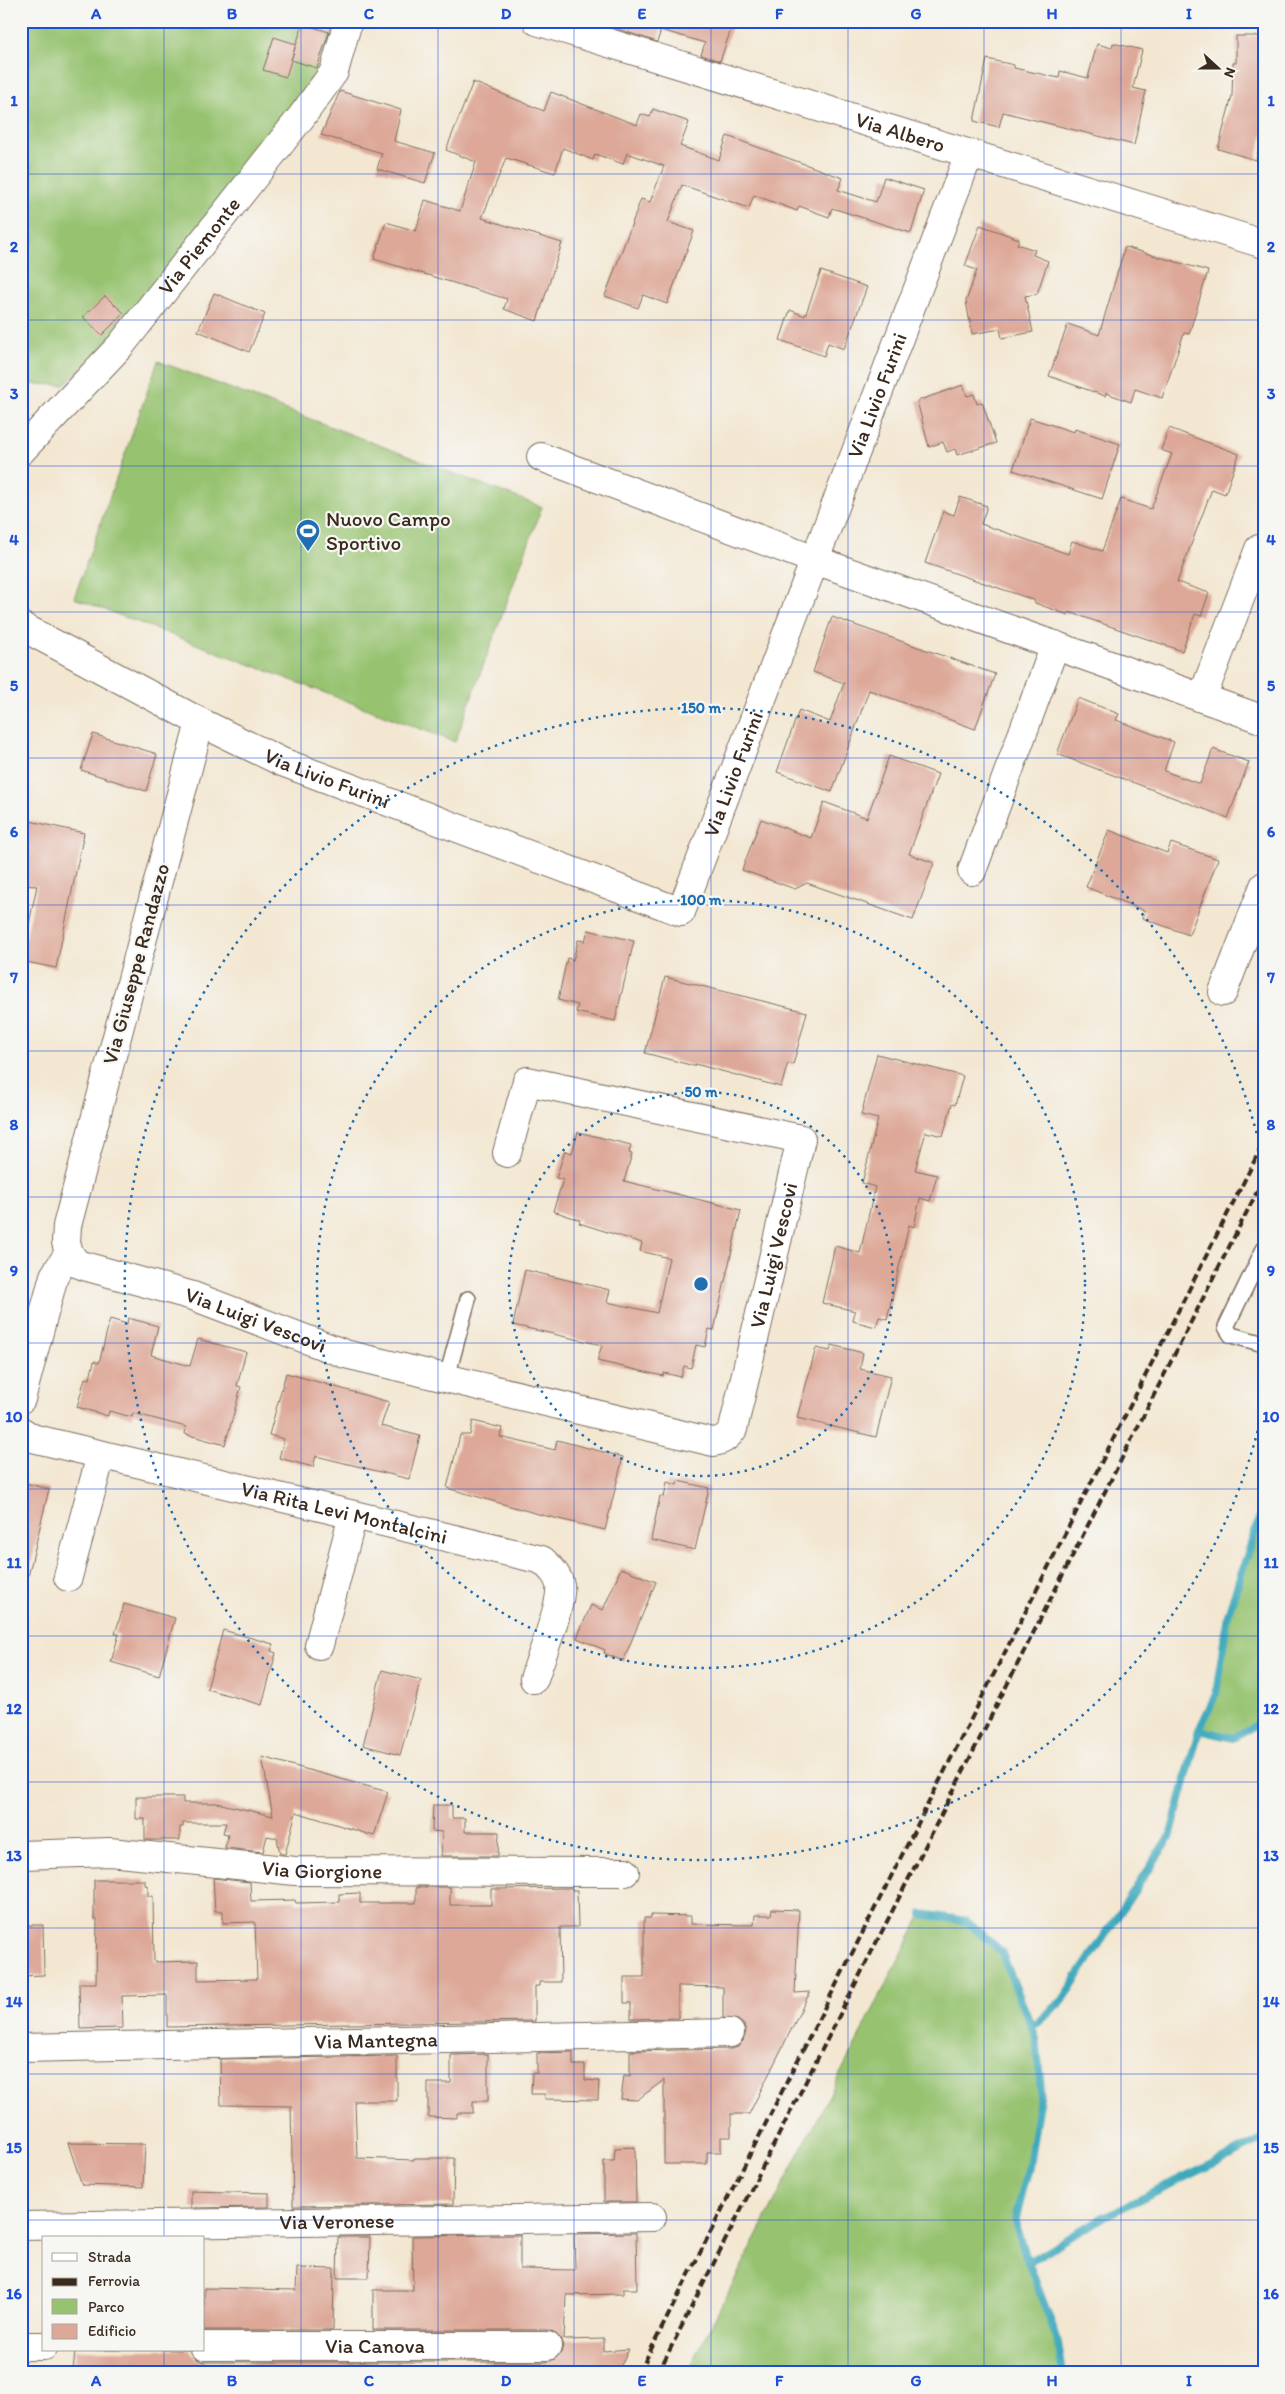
<svg xmlns="http://www.w3.org/2000/svg" width="1285" height="2394" font-family="Itim,sans-serif">
<style>
.green{fill:#97c371;stroke:#697648}
.lines{fill:none;stroke-linecap:round;stroke-linejoin:round}
.stream{stroke:#3da9bd;stroke-width:8}
.building{fill:#dda898}
.service-casing{stroke:#7b6c5d;stroke-width:18}
.minor-casing{stroke:#7b6c5d;stroke-width:30}
.service{stroke:#fff;stroke-width:15}
.minor{stroke:#fff;stroke-width:28}
.rail{stroke:#3b2a1e;stroke-width:4;stroke-dasharray:8 4;stroke-linecap:butt}
.grid{fill:none;stroke:#1d4ed8;stroke-width:1;stroke-opacity:0.55}
.ring{fill:none;stroke:#1f6fb2;stroke-width:2.5;stroke-dasharray:2.5 5}
.labels{text-anchor:middle;stroke-width:4.5;stroke-linejoin:round;paint-order:stroke}
.street-label{font-size:21px;fill:#3b2a1e;stroke:#f6f6f2}
.poi-label{font-size:21px;fill:#3b2a1e;stroke:#f6f6f2;text-anchor:start}
.centre{fill:#1f6fb2;stroke:#f6f6f2;stroke-width:2.5}
.ring-label{font-size:15px;text-anchor:middle;font-weight:bold;fill:#1f6fb2;stroke:#f6f6f2;stroke-width:4.5;stroke-linejoin:round;paint-order:stroke}
.neatline{fill:none;stroke:#1d4ed8;stroke-width:2}
.grid-label{font-size:16px;text-anchor:middle;font-weight:bold;fill:#1d4ed8}
</style>
<rect width="100%" height="100%" fill="#f6f6f2"/>
<filter id="ink" filterUnits="userSpaceOnUse"><feTurbulence type="fractalNoise" baseFrequency=".02" numOctaves="2"/><feDisplacementMap in="SourceGraphic" scale="10" xChannelSelector="R" yChannelSelector="G"/><feConvolveMatrix kernelMatrix="1 2 1 2 8 2 1 2 1" color-interpolation-filters="sRGB"/></filter>
<filter id="wash" filterUnits="userSpaceOnUse"><feTurbulence type="fractalNoise" baseFrequency=".0096" numOctaves="4" result="noise"/><feDisplacementMap in="SourceGraphic" scale="20" xChannelSelector="R" yChannelSelector="G"/><feGaussianBlur stdDeviation="1.12" result="paint"/><feColorMatrix in="noise" values="0 0 0 0 0 0 0 0 0 0 0 0 0 0 0 0 0 1.4 0 .05"/><feComposite in="paint" operator="in"/></filter>
<g filter="url(#wash)">
<rect width="100%" height="100%" fill="#f3e7d2"/>
<path class="green" d="M 21,21 L 285,21 L 302,27 L 303,24 L 334,34 L 322,70 L 307,85 L 201,234 L 126,324 L 64,385 L 21,384 Z
M 158,361 L 542,507 L 455,742 L 74,598 Z
M 1264,1504 L 1264,1715 L 1233,1738 L 1199,1730 L 1216,1694 L 1228,1614 Z
M 922,1914 L 966,1921 L 1001,1951 L 1032,2027 L 1041,2090 L 1029,2166 L 1015,2221 L 1028,2262 L 1057,2338 L 1063,2373 L 687,2373 Z"/>
<g class="lines">
<path class="stream" d="M 1199,1730 L 1216,1694 L 1228,1614 L 1264,1504
M 922,1914 L 966,1921 L 1001,1951 L 1036,2038 L 1041,2090 L 1029,2166 L 1015,2221 L 1028,2262 L 1057,2338 L 1063,2373
M 1032,2027 L 1060,2003 L 1170,1837 L 1199,1730 L 1233,1738 L 1264,1721
M 1028,2262 L 1105,2216 L 1262,2140 L 1264,2144"/>
</g>
<g id="blocks">
<path class="building" d="M 603,21 L 734,21 L 720,61 L 701,55 L 705,43 L 661,30 L 657,42 L 602,24 Z
M 303,24 L 329,32 L 317,68 L 291,60 Z
M 1236,36 L 1264,36 L 1264,131 L 1256,160 L 1218,149 L 1232,96 L 1233,63 L 1236,63 Z
M 274,37 L 296,44 L 286,77 L 263,70 Z
M 1113,43 L 1142,50 L 1133,88 L 1146,91 L 1134,145 L 1003,112 L 999,127 L 974,121 L 987,59 L 1014,65 L 1014,68 L 1059,78 L 1060,71 L 1088,78 L 1097,44 L 1112,48 Z
M 473,82 L 544,111 L 551,92 L 637,125 L 641,114 L 650,117 L 653,109 L 689,122 L 680,146 L 719,160 L 727,136 L 843,178 L 838,190 L 876,202 L 884,177 L 924,190 L 911,233 L 832,208 L 829,217 L 799,206 L 797,211 L 754,195 L 749,208 L 682,185 L 668,222 L 694,231 L 667,304 L 643,295 L 638,308 L 605,296 L 641,199 L 650,202 L 664,166 L 627,153 L 623,164 L 595,154 L 593,160 L 563,148 L 555,173 L 506,158 L 482,218 L 562,243 L 537,321 L 504,309 L 507,299 L 374,259 L 386,222 L 416,231 L 425,200 L 460,211 L 476,162 L 446,150 Z
M 340,91 L 401,110 L 394,141 L 435,153 L 425,183 L 377,169 L 382,153 L 321,135 Z
M 980,225 L 1019,239 L 1017,244 L 1035,250 L 1033,255 L 1048,261 L 1037,294 L 1025,296 L 1033,332 L 1002,338 L 1000,329 L 972,334 L 966,301 L 977,270 L 965,266 Z
M 1125,247 L 1208,271 L 1189,334 L 1184,333 L 1162,398 L 1135,389 L 1131,402 L 1106,393 L 1105,396 L 1049,376 L 1068,324 L 1099,335 Z
M 821,271 L 867,287 L 844,349 L 828,343 L 824,356 L 780,340 L 790,310 L 805,316 Z
M 214,293 L 265,314 L 249,352 L 198,331 Z
M 105,296 L 124,313 L 102,335 L 83,317 Z
M 963,385 L 967,396 L 974,394 L 977,404 L 982,402 L 996,443 L 957,455 L 955,449 L 947,452 L 943,442 L 929,447 L 917,401 Z
M 1030,418 L 1074,432 L 1075,429 L 1120,444 L 1102,499 L 1013,470 Z
M 1169,428 L 1239,454 L 1225,494 L 1212,489 L 1177,582 L 1209,593 L 1201,616 L 1195,614 L 1182,651 L 1069,612 L 1068,615 L 1035,603 L 1034,600 L 925,563 L 943,511 L 954,515 L 960,497 L 987,506 L 981,524 L 1068,554 L 1072,541 L 1102,551 L 1121,499 L 1151,509 L 1172,454 L 1161,450 Z
M 832,617 L 995,674 L 975,729 L 869,690 L 832,792 L 777,772 L 799,710 L 830,722 L 844,683 L 813,672 Z
M 1078,698 L 1119,714 L 1116,720 L 1174,742 L 1164,771 L 1200,784 L 1213,749 L 1249,762 L 1228,818 L 1057,754 Z
M 93,734 L 157,754 L 146,791 L 81,770 Z
M 889,756 L 938,774 L 909,854 L 934,863 L 913,920 L 807,883 L 795,889 L 742,870 L 761,819 L 811,838 L 824,802 L 867,818 Z
M 21,819 L 84,833 L 56,968 L 21,961 L 37,886 L 21,885 Z
M 1109,830 L 1167,853 L 1171,843 L 1218,859 L 1189,935 L 1142,918 L 1145,911 L 1086,887 Z
M 588,930 L 634,941 L 615,1021 L 576,1012 L 578,1005 L 558,1000 L 567,958 L 573,960 L 578,940 L 585,941 Z
M 665,977 L 807,1012 L 793,1065 L 788,1063 L 781,1087 L 695,1064 L 694,1066 L 645,1053 Z
M 877,1054 L 963,1076 L 955,1105 L 952,1104 L 943,1136 L 926,1132 L 915,1170 L 937,1175 L 930,1201 L 920,1198 L 914,1227 L 909,1225 L 887,1319 L 879,1317 L 876,1327 L 853,1321 L 855,1311 L 822,1303 L 835,1246 L 860,1253 L 875,1187 L 862,1183 L 878,1119 L 861,1115 Z
M 578,1132 L 631,1145 L 629,1153 L 632,1154 L 624,1181 L 741,1210 L 714,1330 L 709,1329 L 705,1347 L 696,1345 L 691,1368 L 684,1366 L 681,1377 L 664,1373 L 663,1376 L 597,1361 L 602,1345 L 513,1325 L 525,1270 L 610,1290 L 607,1302 L 657,1313 L 669,1258 L 640,1251 L 642,1243 L 579,1223 L 580,1220 L 553,1211 L 563,1180 L 556,1178 L 565,1151 L 572,1153 Z
M 128,1318 L 158,1326 L 151,1355 L 190,1366 L 198,1339 L 246,1352 L 237,1386 L 241,1387 L 225,1445 L 185,1434 L 186,1427 L 133,1413 L 132,1417 L 109,1411 L 108,1416 L 77,1407 L 85,1378 L 90,1379 L 94,1361 L 99,1363 L 110,1319 L 127,1324 Z
M 832,1345 L 863,1353 L 860,1369 L 891,1376 L 876,1437 L 797,1418 L 816,1348 L 830,1351 Z
M 286,1373 L 389,1402 L 381,1426 L 420,1436 L 409,1479 L 316,1456 L 313,1467 L 279,1458 L 284,1439 L 269,1435 Z
M 473,1421 L 502,1428 L 500,1437 L 555,1450 L 557,1440 L 623,1457 L 605,1530 L 538,1514 L 447,1488 L 460,1435 L 470,1435 Z
M 678,1481 L 709,1488 L 695,1550 L 651,1540 L 660,1496 L 664,1497 L 667,1482 L 677,1485 Z
M 21,1482 L 49,1489 L 28,1577 L 21,1576 Z
M 621,1568 L 656,1582 L 623,1661 L 604,1653 L 605,1650 L 577,1638 L 591,1605 L 603,1610 Z
M 124,1604 L 175,1618 L 159,1676 L 111,1662 L 119,1634 L 115,1634 Z
M 223,1630 L 273,1644 L 271,1651 L 276,1653 L 262,1705 L 207,1689 Z
M 382,1670 L 421,1680 L 400,1755 L 363,1745 Z
M 262,1757 L 388,1792 L 374,1836 L 296,1812 L 285,1854 L 280,1854 L 277,1838 L 267,1836 L 263,1852 L 225,1848 L 228,1834 L 223,1833 L 226,1823 L 183,1823 L 183,1827 L 180,1827 L 180,1840 L 145,1840 L 145,1819 L 136,1819 L 136,1797 L 183,1797 L 183,1803 L 217,1803 L 273,1816 Z
M 433,1805 L 452,1805 L 452,1818 L 465,1818 L 465,1832 L 499,1832 L 498,1856 L 441,1856 L 442,1832 L 432,1831 Z
M 213,1878 L 250,1882 L 251,1901 L 295,1900 L 296,1903 L 339,1902 L 339,1894 L 360,1893 L 360,1903 L 416,1903 L 416,1887 L 450,1887 L 450,1905 L 491,1905 L 491,1889 L 572,1888 L 572,1890 L 577,1890 L 578,1927 L 560,1927 L 561,1982 L 539,1982 L 539,1986 L 535,1986 L 535,2021 L 167,2027 L 167,1995 L 122,1996 L 123,2028 L 80,2029 L 79,1983 L 96,1983 L 97,1919 L 94,1919 L 94,1880 L 145,1880 L 145,1885 L 148,1886 L 148,1896 L 153,1896 L 154,1962 L 198,1961 L 198,1980 L 257,1979 L 255,1922 L 223,1923 L 223,1911 L 215,1911 Z
M 772,1909 L 799,1910 L 795,1993 L 810,1992 L 749,2114 L 731,2114 L 731,2137 L 721,2137 L 721,2152 L 707,2152 L 707,2164 L 664,2164 L 664,2080 L 637,2100 L 621,2099 L 624,2075 L 630,2076 L 630,2051 L 731,2049 L 738,2047 L 743,2041 L 746,2032 L 744,2025 L 738,2020 L 723,2018 L 723,1987 L 678,1986 L 678,2018 L 631,2019 L 631,2003 L 624,2003 L 624,1977 L 644,1977 L 644,1918 L 651,1918 L 651,1915 L 691,1916 L 691,1924 L 754,1925 L 755,1915 L 771,1915 Z
M 21,1925 L 43,1925 L 44,1975 L 21,1976 Z
M 573,2052 L 573,2065 L 585,2065 L 585,2080 L 599,2081 L 598,2100 L 545,2099 L 545,2094 L 531,2094 L 532,2073 L 537,2073 L 537,2053 Z
M 488,2054 L 488,2101 L 473,2101 L 473,2113 L 457,2113 L 457,2118 L 428,2117 L 428,2083 L 451,2083 L 451,2055 Z
M 397,2056 L 397,2101 L 355,2101 L 357,2158 L 414,2160 L 414,2158 L 454,2158 L 453,2204 L 293,2206 L 291,2106 L 221,2105 L 220,2059 Z
M 68,2143 L 145,2144 L 143,2187 L 82,2185 Z
M 635,2147 L 636,2202 L 604,2202 L 604,2161 L 614,2161 L 615,2148 Z
M 191,2191 L 269,2193 L 269,2207 L 191,2208 Z
M 636,2233 L 637,2289 L 623,2289 L 623,2294 L 566,2295 L 564,2340 L 604,2339 L 604,2351 L 629,2349 L 617,2373 L 178,2373 L 178,2370 L 126,2369 L 126,2373 L 73,2373 L 75,2350 L 189,2350 L 196,2359 L 204,2362 L 547,2362 L 555,2359 L 561,2353 L 563,2346 L 560,2338 L 554,2332 L 547,2330 L 373,2330 L 373,2290 L 413,2290 L 412,2236 L 520,2235 L 520,2269 L 575,2270 L 574,2234 Z
M 338,2237 L 370,2237 L 369,2278 L 337,2278 Z
M 297,2268 L 334,2269 L 333,2330 L 204,2330 L 204,2288 L 296,2290 Z"/>
</g>
</g>
<g filter="url(#ink)">
<use href="#blocks" fill-opacity="0" stroke="#7b6c5d" stroke-width="1"/>
<g class="lines">
<defs>
<path id="service" d="M 1264,1249 L 1226,1327 L 1231,1335 L 1264,1344
M 447,1377 L 468,1299"/>
<g id="minor">
<path id="s1" d="M 537,21 L 1264,244"/>
<path id="s2" d="M 21,451 L 121,345 L 302,116 L 334,72 L 348,21"/>
<path d="M 541,457 L 815,560 L 1264,720"/>
<path d="M 21,626 L 200,722 L 67,1226 L 66,1242 L 69,1253 L 54,1276 L 21,1399"/>
<path d="M 1202,698 L 1259,549"/>
<path id="s3" d="M 200,722 L 282,762 L 681,912 L 969,154"/>
<path d="M 972,871 L 1055,645"/>
<path d="M 1223,992 L 1264,886"/>
<path id="s4" d="M 69,1253 L 76,1263 L 84,1266 L 193,1296 L 345,1354 L 713,1442 C 723,1441 727,1437 733,1429 L 801,1139 L 527,1081 L 507,1153"/>
<path id="s5" d="M 21,1431 L 32,1438 L 542,1560 C 550,1567 558,1575 560,1585 C 563,1605 540,1658 534,1679"/>
<path d="M 68,1577 L 101,1455"/>
<path d="M 319,1645 L 353,1515"/>
<path id="s6" d="M 21,1855 L 110,1852 L 295,1871 L 625,1872"/>
<path id="s7" d="M 21,2048 L 730,2033"/>
<path id="s8" d="M 21,2226 L 652,2217"/>
<path d="M 21,2346 L 44,2346"/>
<path id="s9" d="M 204,2346 L 547,2346"/>
</g>
</defs>
<use href="#service" class="service-casing"/>
<use href="#minor" class="minor-casing"/>
<use href="#service" class="service"/>
<use href="#minor" class="minor"/>
<path class="rail" d="M 639,2373 L 1264,1142
M 658,2373 L 1264,1178"/>
</g>
</g>
<path class="grid" d="M 164,21 L 164,2238M 301,21 L 301,2373M 438,21 L 438,2373M 574,21 L 574,2373M 711,21 L 711,2373M 848,21 L 848,2373M 984,21 L 984,2373M 1121,21 L 1121,2373M 21,174 L 1264,174M 21,320 L 1264,320M 21,466 L 1264,466M 21,612 L 1264,612M 21,758 L 1264,758M 21,905 L 1264,905M 21,1051 L 1264,1051M 21,1197 L 1264,1197M 21,1343 L 1264,1343M 21,1489 L 1264,1489M 21,1636 L 1264,1636M 21,1782 L 1264,1782M 21,1928 L 1264,1928M 21,2074 L 1264,2074M 21,2220 L 1264,2220M 164,2350 L 164,2373"/>
<g class="ring">
<circle cx="701" cy="1284" r="192"/>
<circle cx="701" cy="1284" r="384"/>
<path d="M1263 1409A576 576 0 1 1 1263 1159"/>
</g>
<defs>
<symbol id="stadium-pin" viewBox="-11 -11 22 30"><path d="M0 17L-7.5 6A9.5 9.5 0 1 1 7.5 6Z" fill="#1f6fb2" stroke="#f6f6f2"/><path d="M0-5a6.5 5 0 1 0 0 10a6.5 5 0 1 0 0-10ZM-3.5-1.8h7v3.6h-7Z" fill="#fff"/></symbol>
</defs>
<g fill-rule="evenodd">
<use href="#stadium-pin" x="294" y="517" width="28" height="38"/>
</g>
<g class="labels">
<g class="street-label">
<text dy="7" stroke="none"><textPath href="#s1" startOffset="380">Via Albero</textPath></text>
<text dy="7" stroke="none"><textPath href="#s2" startOffset="272">Via Piemonte</textPath></text>
<text dy="7" stroke="none"><textPath href="#s3" startOffset="1070">Via Livio Furini</textPath></text>
<text dy="7" stroke="none"><textPath href="#s3" startOffset="665">Via Livio Furini</textPath></text>
<text dy="7" stroke="none"><textPath href="#s3" startOffset="139">Via Livio Furini</textPath></text>
<text transform="translate(136 964) rotate(-75)" y="7">Via Giuseppe Randazzo</text>
<text dy="7" stroke="none"><textPath href="#s4" startOffset="878">Via Luigi Vescovi</textPath></text>
<text dy="7" stroke="none"><textPath href="#s4" startOffset="201">Via Luigi Vescovi</textPath></text>
<text dy="7" stroke="none"><textPath href="#s5" startOffset="334">Via Rita Levi Montalcini</textPath></text>
<text dy="7" stroke="none"><textPath href="#s6" startOffset="302">Via Giorgione</textPath></text>
<text dy="7" stroke="none"><textPath href="#s7" startOffset="355">Via Mantegna</textPath></text>
<text dy="7" stroke="none"><textPath href="#s8" startOffset="316">Via Veronese</textPath></text>
<text dy="7" stroke="none"><textPath href="#s9" startOffset="171">Via Canova</textPath></text>
</g>
<g class="poi-label">
<text x="326" y="526">Nuovo Campo<tspan x="326" dy="24">Sportivo</tspan></text>
</g>
</g>
<circle cx="701" cy="1284" r="8" class="centre"/>
<g class="ring-label">
<text x="701" y="713">150 m</text>
<text x="701" y="905">100 m</text>
<text x="701" y="1097">50 m</text>
</g>
<rect width="1285" height="2394" fill="none" stroke="#f6f6f2" stroke-width="55"/>
<rect x="42" y="2236" width="162" height="115" fill="#f6f6f2" stroke="#aba49d"/>
<rect x="52" y="2253" width="25" height="8" fill="#ffffff" stroke="#aba49d"/>
<text x="88" y="2262" font-size="15" fill="#3b2a1e">Strada</text>
<rect x="52" y="2278" width="25" height="8" fill="#3b2a1e" stroke="#aba49d"/>
<text x="88" y="2286" font-size="15" fill="#3b2a1e">Ferrovia</text>
<rect x="52" y="2299" width="25" height="15" fill="#97c371" stroke="#aba49d"/>
<text x="88" y="2312" font-size="15" fill="#3b2a1e">Parco</text>
<rect x="52" y="2324" width="25" height="15" fill="#dda898" stroke="#aba49d"/>
<text x="88" y="2336" font-size="15" fill="#3b2a1e">Edificio</text>
<g transform="translate(1218 68) rotate(111)" stroke="#f6f6f2" stroke-width="4" paint-order="stroke">
<path d="M0-4L9 19L0 12L-9 19Z" fill="#3b2a1e"/>
<text y="-8" font-size="14" font-weight="bold" text-anchor="middle" fill="#3b2a1e">N</text>
</g>
<rect x="28" y="28" width="1230" height="2338" class="neatline"/>
<g class="grid-label">
<text x="96" y="19">A</text>
<text x="232" y="19">B</text>
<text x="369" y="19">C</text>
<text x="506" y="19">D</text>
<text x="642" y="19">E</text>
<text x="779" y="19">F</text>
<text x="916" y="19">G</text>
<text x="1052" y="19">H</text>
<text x="1189" y="19">I</text>
<text x="14" y="106">1</text>
<text x="1271" y="106">1</text>
<text x="14" y="252">2</text>
<text x="1271" y="252">2</text>
<text x="14" y="399">3</text>
<text x="1271" y="399">3</text>
<text x="14" y="545">4</text>
<text x="1271" y="545">4</text>
<text x="14" y="691">5</text>
<text x="1271" y="691">5</text>
<text x="14" y="837">6</text>
<text x="1271" y="837">6</text>
<text x="14" y="983">7</text>
<text x="1271" y="983">7</text>
<text x="14" y="1130">8</text>
<text x="1271" y="1130">8</text>
<text x="14" y="1276">9</text>
<text x="1271" y="1276">9</text>
<text x="14" y="1422">10</text>
<text x="1271" y="1422">10</text>
<text x="14" y="1568">11</text>
<text x="1271" y="1568">11</text>
<text x="14" y="1714">12</text>
<text x="1271" y="1714">12</text>
<text x="14" y="1861">13</text>
<text x="1271" y="1861">13</text>
<text x="14" y="2007">14</text>
<text x="1271" y="2007">14</text>
<text x="14" y="2153">15</text>
<text x="1271" y="2153">15</text>
<text x="14" y="2299">16</text>
<text x="1271" y="2299">16</text>
<text x="96" y="2386">A</text>
<text x="232" y="2386">B</text>
<text x="369" y="2386">C</text>
<text x="506" y="2386">D</text>
<text x="642" y="2386">E</text>
<text x="779" y="2386">F</text>
<text x="916" y="2386">G</text>
<text x="1052" y="2386">H</text>
<text x="1189" y="2386">I</text>
</g>
</svg>
